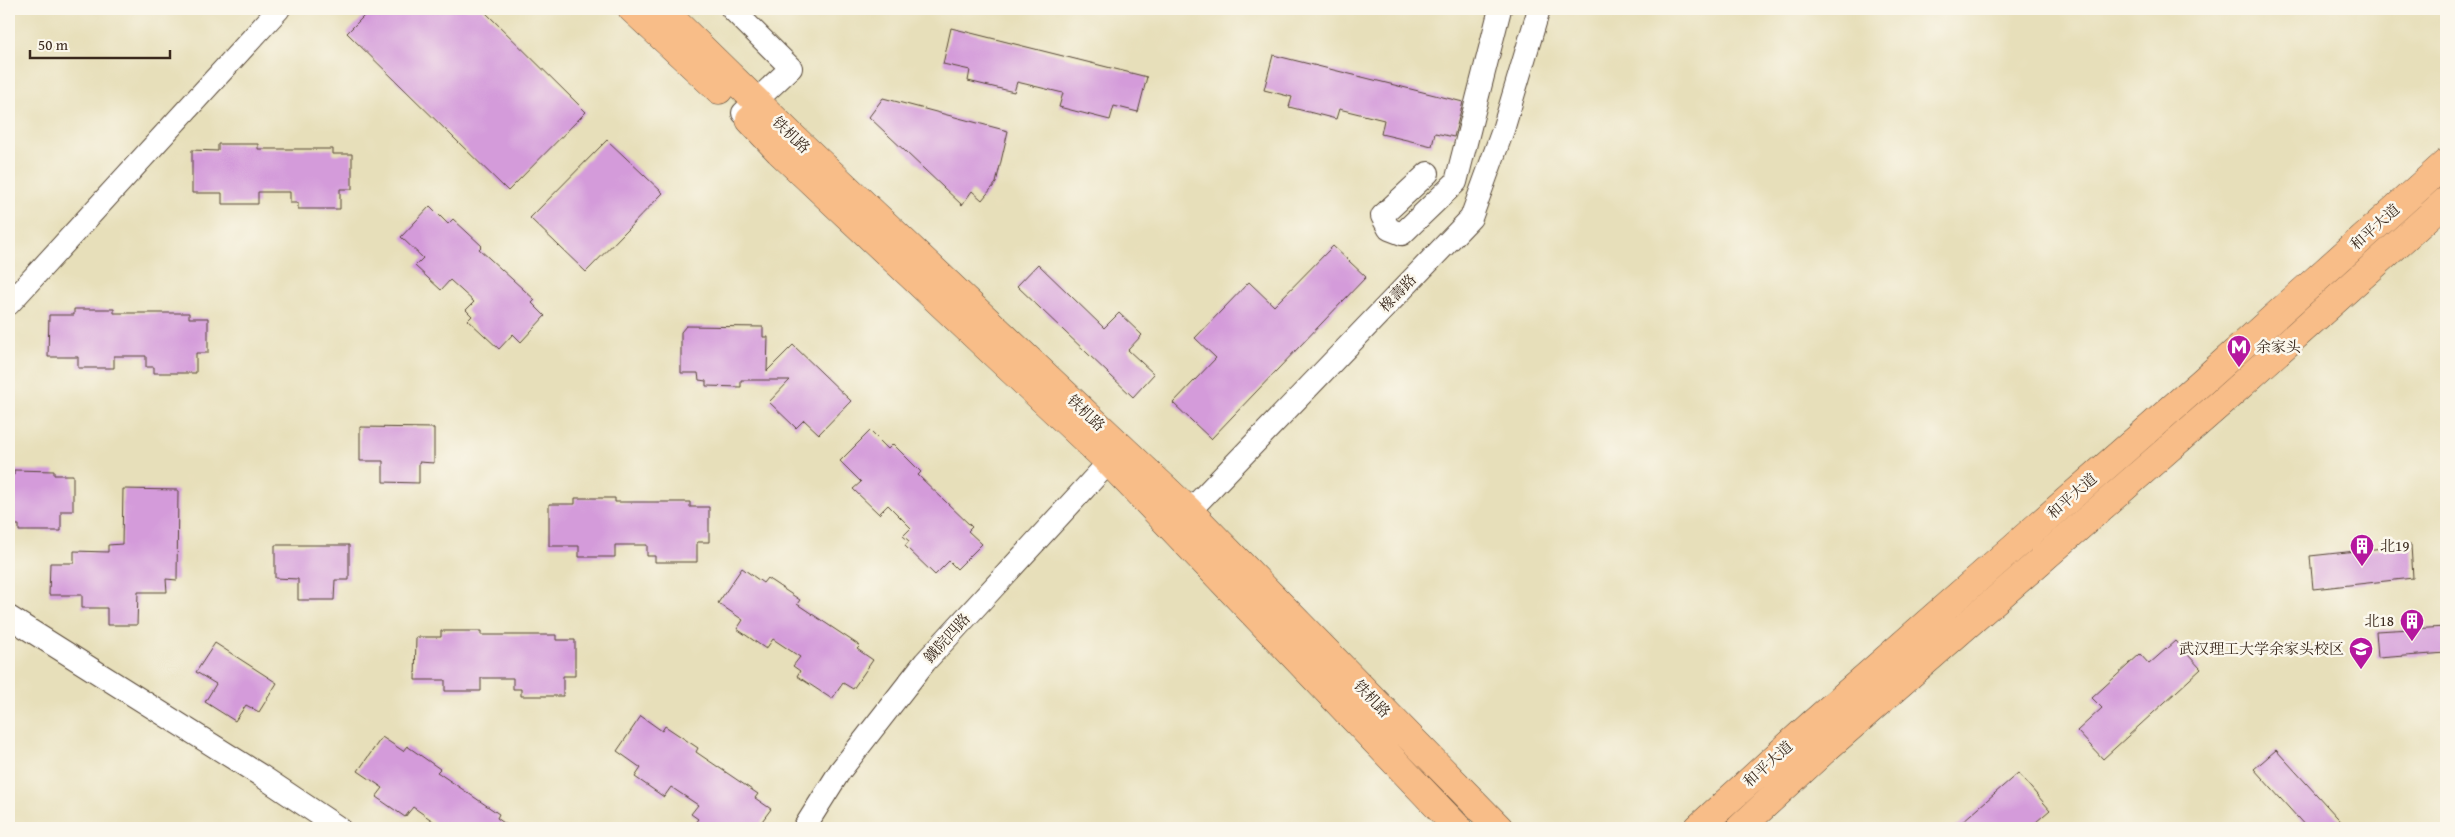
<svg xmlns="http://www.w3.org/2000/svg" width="2455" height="837" font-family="'Gentium Book Plus','Noto Serif SC',serif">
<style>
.building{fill:#d49bda}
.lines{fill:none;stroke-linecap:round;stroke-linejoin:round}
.minor-casing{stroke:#554535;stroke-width:24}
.major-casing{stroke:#554535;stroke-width:29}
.minor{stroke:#fff;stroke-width:22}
.major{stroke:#f8bd88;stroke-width:28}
.labels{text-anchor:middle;stroke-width:5;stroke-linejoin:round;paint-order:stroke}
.street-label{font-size:15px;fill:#3b2a1e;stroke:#fbf7ec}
.poi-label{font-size:15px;fill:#3b2a1e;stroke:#fbf7ec;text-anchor:start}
</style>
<rect width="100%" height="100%" fill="#fbf7ec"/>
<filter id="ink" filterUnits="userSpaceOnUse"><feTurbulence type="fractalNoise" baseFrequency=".02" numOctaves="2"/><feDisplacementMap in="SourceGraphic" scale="10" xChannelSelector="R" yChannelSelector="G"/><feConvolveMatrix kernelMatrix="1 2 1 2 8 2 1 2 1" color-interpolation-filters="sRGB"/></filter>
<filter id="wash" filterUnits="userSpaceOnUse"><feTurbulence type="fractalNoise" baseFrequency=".0096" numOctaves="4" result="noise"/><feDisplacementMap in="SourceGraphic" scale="20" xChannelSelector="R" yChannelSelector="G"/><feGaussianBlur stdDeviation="1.12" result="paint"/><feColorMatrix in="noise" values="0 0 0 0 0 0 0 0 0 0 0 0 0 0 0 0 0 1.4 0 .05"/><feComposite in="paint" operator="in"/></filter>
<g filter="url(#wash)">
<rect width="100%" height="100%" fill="#e7dfba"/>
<g id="blocks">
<path class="building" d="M 371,9 L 482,9 L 586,112 L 508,191 L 347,33 Z
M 951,28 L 1147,77 L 1138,112 L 1114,106 L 1110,120 L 1059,107 L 1063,93 L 1017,82 L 1014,92 L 968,81 L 970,70 L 943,64 Z
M 1273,55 L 1463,102 L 1454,137 L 1435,133 L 1432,146 L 1381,134 L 1384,120 L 1339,109 L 1336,119 L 1289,107 L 1292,97 L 1264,90 Z
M 883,98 L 1008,131 L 996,183 L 982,200 L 972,191 L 962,205 L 869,117 Z
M 607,140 L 663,193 L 586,272 L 530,218 Z
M 218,144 L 258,144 L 258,149 L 333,149 L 333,154 L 352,154 L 352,189 L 340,189 L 340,209 L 298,209 L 298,203 L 290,203 L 290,192 L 258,192 L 258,204 L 222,204 L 222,193 L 192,193 L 192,150 L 218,151 Z
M 430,206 L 448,224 L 453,219 L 482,246 L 479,249 L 535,300 L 532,303 L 545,316 L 521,342 L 513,334 L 499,349 L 468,320 L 472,316 L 466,310 L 474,302 L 450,280 L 441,290 L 415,266 L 423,258 L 401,237 Z
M 1333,246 L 1366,277 L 1211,439 L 1173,403 L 1216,358 L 1195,338 L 1249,282 L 1274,306 Z
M 1038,264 L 1104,328 L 1119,313 L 1142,335 L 1128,350 L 1154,374 L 1133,397 L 1017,286 Z
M 74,309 L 114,309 L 114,313 L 189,313 L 189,318 L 208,318 L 208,353 L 196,353 L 196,373 L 154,373 L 154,367 L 146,367 L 146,356 L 114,356 L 114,368 L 78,368 L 78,357 L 48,357 L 49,315 L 74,315 Z
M 686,326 L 763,327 L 763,337 L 768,337 L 767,371 L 793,345 L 851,401 L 819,434 L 804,420 L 796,428 L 769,402 L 790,380 L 741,380 L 741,387 L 706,386 L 706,381 L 699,380 L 698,373 L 681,373 L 681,332 Z
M 360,427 L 434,428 L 434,463 L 419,462 L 419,483 L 383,482 L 383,461 L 360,461 Z
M 870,431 L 888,449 L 893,444 L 921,472 L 918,475 L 972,527 L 968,531 L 982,544 L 957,569 L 949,561 L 935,575 L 905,546 L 909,541 L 903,536 L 911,528 L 888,505 L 879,514 L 853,489 L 861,482 L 840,461 Z
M 14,470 L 54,471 L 54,475 L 73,475 L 73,511 L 61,511 L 61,531 L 19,531 L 19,525 L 11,525 L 9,475 L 14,475 Z
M 123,489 L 178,490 L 177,580 L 166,579 L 167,592 L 138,592 L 137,625 L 107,625 L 107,608 L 82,608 L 82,595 L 49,595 L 50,563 L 74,563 L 74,551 L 108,552 L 108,545 L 122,544 Z
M 575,498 L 615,498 L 615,502 L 690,502 L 690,507 L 709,507 L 709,542 L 697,542 L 697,562 L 655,562 L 655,556 L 647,556 L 647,545 L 615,545 L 615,557 L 579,557 L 579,546 L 549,546 L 549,504 L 575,504 Z
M 275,545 L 349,545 L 349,580 L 335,580 L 334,600 L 298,600 L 298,579 L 275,578 Z
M 2411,545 L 2413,578 L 2313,589 L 2310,556 Z
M 742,568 L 763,583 L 767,578 L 800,600 L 797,604 L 860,646 L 857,649 L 873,660 L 853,689 L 843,683 L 832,699 L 797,676 L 800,671 L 793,666 L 800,657 L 773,639 L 766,649 L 737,629 L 743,620 L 718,603 Z
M 2446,627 L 2446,653 L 2378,658 L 2376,631 Z
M 441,631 L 481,631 L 481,635 L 556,635 L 556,640 L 575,640 L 575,676 L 563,676 L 563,696 L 521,696 L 521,689 L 513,689 L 513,678 L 481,678 L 481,691 L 445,691 L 445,680 L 415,680 L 416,637 L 441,637 Z
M 2175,641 L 2201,669 L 2103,759 L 2077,731 L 2102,708 L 2092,698 L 2140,654 L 2149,664 Z
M 215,643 L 277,683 L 259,712 L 246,705 L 235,721 L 205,702 L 216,684 L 196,672 Z
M 641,716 L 662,731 L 665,726 L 698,748 L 696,752 L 758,794 L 755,798 L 771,809 L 757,828 L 691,828 L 698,819 L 691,814 L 698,805 L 671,787 L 664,797 L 635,777 L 641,768 L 617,751 Z
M 382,737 L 403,751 L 407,746 L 440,769 L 437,772 L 499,814 L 497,818 L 511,828 L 443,828 L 413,807 L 405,817 L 376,797 L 383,788 L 358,771 Z
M 2276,750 L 2347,828 L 2307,828 L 2254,769 Z
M 2018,773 L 2050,810 L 2029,828 L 1955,828 Z"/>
</g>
</g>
<g filter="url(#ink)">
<use href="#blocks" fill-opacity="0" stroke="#554535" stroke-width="1"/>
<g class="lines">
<defs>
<path id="minor" d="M 732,9 L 791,68 L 743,113
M 1428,173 L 1382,216 L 1389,229 L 1402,234 L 1456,182 L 1500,9
M 9,304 L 279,9
M 1177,524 L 1471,218 L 1503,130 L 1539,9
M 9,617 L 260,775 L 339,828
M 804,828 L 840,771 L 925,662 L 1109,462"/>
<path id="major" d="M 632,9 L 719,90
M 662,9 L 793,137 L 1189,511 L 1499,828
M 750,120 L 779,151 L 1109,462 L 1458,828
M 1698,828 L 1812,724 L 2203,381 L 2446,163
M 1740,828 L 1830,745 L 2222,402 L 2446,201"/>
</defs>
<use href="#minor" class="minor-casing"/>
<use href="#major" class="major-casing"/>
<use href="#minor" class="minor"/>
<use href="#major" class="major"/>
</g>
</g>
<defs>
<symbol id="metro-pin" viewBox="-11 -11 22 30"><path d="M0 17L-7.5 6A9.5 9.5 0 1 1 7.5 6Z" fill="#b5179e" stroke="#fbf7ec"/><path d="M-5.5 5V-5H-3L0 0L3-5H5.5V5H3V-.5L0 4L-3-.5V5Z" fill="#fff"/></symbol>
<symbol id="building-pin" viewBox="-11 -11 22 30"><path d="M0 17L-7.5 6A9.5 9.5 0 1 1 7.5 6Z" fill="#b5179e" stroke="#fbf7ec"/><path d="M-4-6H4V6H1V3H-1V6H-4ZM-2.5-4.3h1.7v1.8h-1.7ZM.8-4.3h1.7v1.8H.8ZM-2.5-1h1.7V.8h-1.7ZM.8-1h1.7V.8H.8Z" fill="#fff"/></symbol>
<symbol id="university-pin" viewBox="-11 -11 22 30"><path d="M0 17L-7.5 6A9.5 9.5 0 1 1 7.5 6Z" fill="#b5179e" stroke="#fbf7ec"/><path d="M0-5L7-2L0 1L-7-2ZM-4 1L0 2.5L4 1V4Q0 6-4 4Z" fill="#fff"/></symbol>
</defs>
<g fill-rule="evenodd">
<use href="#metro-pin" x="2225" y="333" width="28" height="38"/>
<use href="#building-pin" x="2348" y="532" width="28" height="38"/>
<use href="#building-pin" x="2398" y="607" width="28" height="38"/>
<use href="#university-pin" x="2347" y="635" width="28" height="38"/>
</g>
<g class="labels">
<g class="street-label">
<text transform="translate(791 135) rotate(44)" y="5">铁机路</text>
<text transform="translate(2375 227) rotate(-42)" y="5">和平大道</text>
<text transform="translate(1398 293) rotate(-46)" y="5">橡壽路</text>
<text transform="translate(1086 413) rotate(43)" y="5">铁机路</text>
<text transform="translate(2072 496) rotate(-41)" y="5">和平大道</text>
<text transform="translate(947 638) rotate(-48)" y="5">鐵院四路</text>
<text transform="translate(1372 699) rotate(46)" y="5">铁机路</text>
<text transform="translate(1768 764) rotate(-42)" y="5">和平大道</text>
</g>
<g class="poi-label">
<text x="2256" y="352">余家头</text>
<text x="2380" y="551">北19</text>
<text x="2394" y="626" text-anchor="end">北18</text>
<text x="2344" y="654" text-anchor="end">武汉理工大学余家头校区</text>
</g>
</g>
<rect width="2455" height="837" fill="none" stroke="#fbf7ec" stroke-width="30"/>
<path d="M30 50v8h140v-8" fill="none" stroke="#3b2a1e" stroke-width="2.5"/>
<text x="38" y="50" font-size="15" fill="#3b2a1e" stroke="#fbf7ec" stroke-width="4" paint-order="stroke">50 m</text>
</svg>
